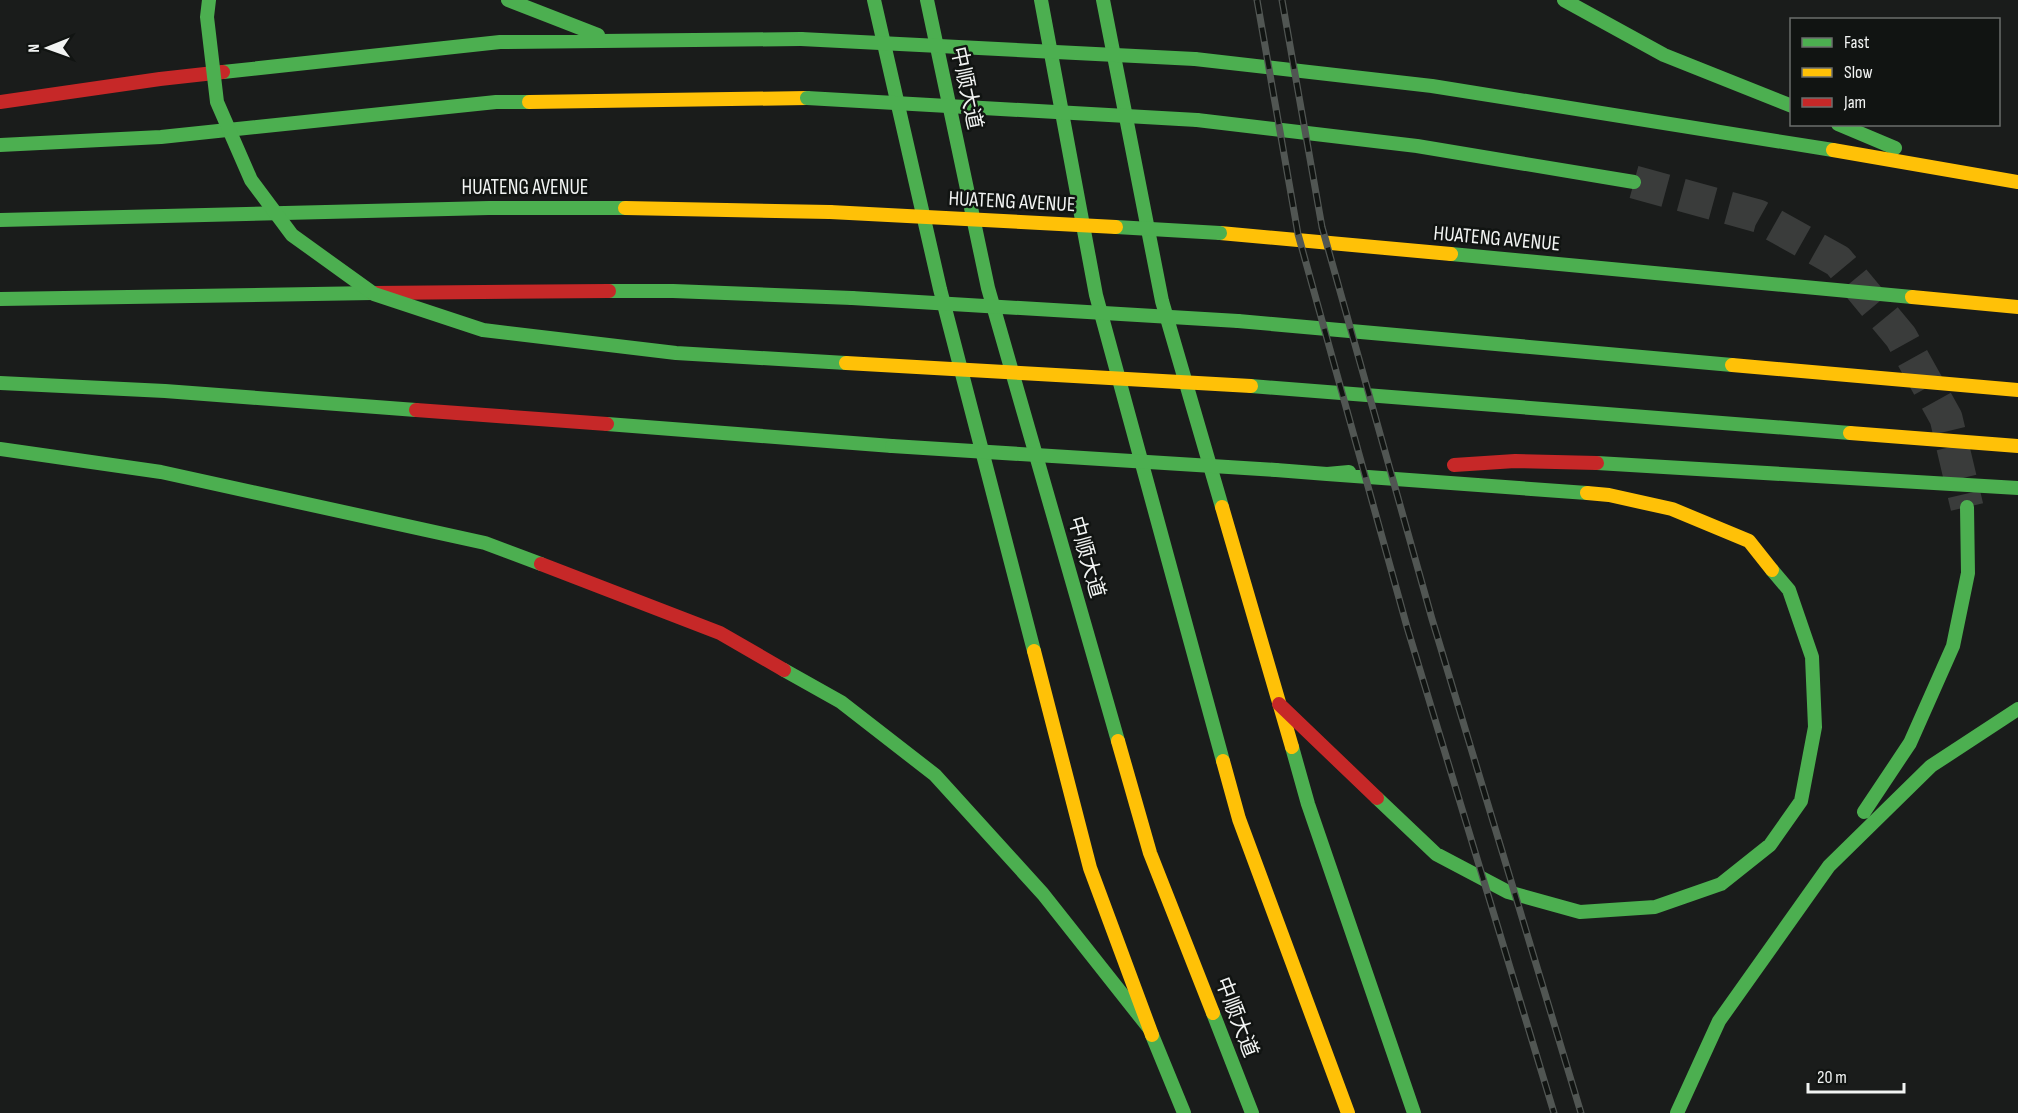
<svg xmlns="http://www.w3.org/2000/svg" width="2018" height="1113" font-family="'Sofia Sans Condensed','Noto Sans SC',sans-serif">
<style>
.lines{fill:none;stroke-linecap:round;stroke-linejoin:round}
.secondary-tunnel{stroke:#3a3c3b;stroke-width:33;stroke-dasharray:33 16;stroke-linecap:butt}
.fast{stroke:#4caf50;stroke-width:14}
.slow{stroke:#ffc107;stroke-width:14}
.jam{stroke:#c62828;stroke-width:14}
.rail-casing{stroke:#515653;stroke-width:7}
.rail{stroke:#111412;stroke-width:4.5;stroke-dasharray:14;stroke-linecap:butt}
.fast-bridge{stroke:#4caf50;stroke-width:14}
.slow-bridge{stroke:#ffc107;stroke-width:14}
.labels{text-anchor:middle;stroke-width:5;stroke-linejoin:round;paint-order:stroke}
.street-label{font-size:21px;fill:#f2f4f3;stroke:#111412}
</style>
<rect width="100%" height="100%" fill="#1a1c1b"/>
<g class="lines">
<path class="secondary-tunnel" d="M 1634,182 L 1758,216 L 1838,261 L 1901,337 L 1946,418 L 1967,507"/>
<path class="fast" d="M 508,0 L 598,35
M 874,0 L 940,289 L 1034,651
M 927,0 L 988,288 L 1118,741
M 1041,0 L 1096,295 L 1223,761
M 1103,0 L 1162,301 L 1222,507
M 1564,0 L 1664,55 L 1792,106
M 1195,59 L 1432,86 L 1833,150
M 223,72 L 500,42 L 801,39
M 1197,120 L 1417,146 L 1634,182
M 1838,124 L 1895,148
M 0,145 L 161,137 L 496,102 L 529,102
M 0,220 L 489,208 L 625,208
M 1451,254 L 1912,297
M 609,291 L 673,291 L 852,298
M 0,299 L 373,293
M 1238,321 L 1732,365
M 0,383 L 165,391 L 416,410
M 1251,386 L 1850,433
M 607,424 L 892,446
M 0,449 L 161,472 L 485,543 L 541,564
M 1597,463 L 2018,488
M 1276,470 L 1327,474 L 1349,472
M 1327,474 L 1587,493
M 784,670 L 841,702 L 935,775 L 1043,894 L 1149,1028
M 1292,747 L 1308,804 L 1414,1113
M 1377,798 L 1436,854 L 1508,892 L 1580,912 L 1655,907 L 1721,884 L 1770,845 L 1801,801 L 1815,727 L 1812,657 L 1789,590 L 1772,570
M 1864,812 L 1910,743 L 1953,646 L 1968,573 L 1967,507
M 1213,1013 L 1252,1113
M 1152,1035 L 1184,1113
M 1677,1113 L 1719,1021 L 1829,866 L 1931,766 L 2018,709"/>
<path class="slow" d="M 529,102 L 807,98
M 1833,150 L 2018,182
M 625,208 L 830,212
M 1220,233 L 1451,254
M 1912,297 L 2018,307
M 1732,365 L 2018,390
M 1850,433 L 2018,446
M 1587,493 L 1609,495 L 1672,509 L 1749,541 L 1772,570
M 1222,507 L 1292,747
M 1034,651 L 1090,868 L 1152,1035
M 1118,741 L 1150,853 L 1213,1013
M 1223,761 L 1239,819 L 1348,1113"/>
<path class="jam" d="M 0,102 L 160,79 L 223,72
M 373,293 L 609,291
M 416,410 L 607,424
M 1454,465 L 1515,461 L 1597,463
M 541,564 L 720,633 L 784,670
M 1279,704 L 1377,798"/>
<defs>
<path id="rail" d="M 1257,0 L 1298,234 L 1407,627 L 1554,1113
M 1282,0 L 1322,227 L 1432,619 L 1581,1113"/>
</defs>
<use href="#rail" class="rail-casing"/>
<use href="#rail" class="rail"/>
<path class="fast-bridge" d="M 209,0 L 207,17 L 217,102 L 251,180 L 292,235 L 374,294 L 483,330 L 676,353 L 846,363
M 801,39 L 1195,59
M 807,98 L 1197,120
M 1116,227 L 1220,233
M 852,298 L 1238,321
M 892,446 L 1276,470"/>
<path class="slow-bridge" d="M 830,212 L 1116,227
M 846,363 L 1251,386"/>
</g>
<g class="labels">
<g class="street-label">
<text transform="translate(967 88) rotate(78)" y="7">中顺大道</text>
<text x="525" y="194">HUATENG AVENUE</text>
<text transform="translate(1012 201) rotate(3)" y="7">HUATENG AVENUE</text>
<text transform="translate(1497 238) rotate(5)" y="7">HUATENG AVENUE</text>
<text transform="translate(1087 557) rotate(74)" y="7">中顺大道</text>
<text transform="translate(1237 1017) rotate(69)" y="7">中顺大道</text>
</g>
</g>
<rect x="1790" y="18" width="210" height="108" fill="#111412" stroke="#6b6e6c" stroke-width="1.5"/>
<rect x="1802" y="38" width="30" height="9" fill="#4caf50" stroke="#6b6e6c" stroke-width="1.5"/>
<text x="1844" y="48" font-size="18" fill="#f2f4f3">Fast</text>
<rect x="1802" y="68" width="30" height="9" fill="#ffc107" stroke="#6b6e6c" stroke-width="1.5"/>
<text x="1844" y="78" font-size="18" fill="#f2f4f3">Slow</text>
<rect x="1802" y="98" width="30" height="9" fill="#c62828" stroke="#6b6e6c" stroke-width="1.5"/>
<text x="1844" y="108" font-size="18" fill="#f2f4f3">Jam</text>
<g transform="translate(48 48) rotate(269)" stroke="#111412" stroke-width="4.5" paint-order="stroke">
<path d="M0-4.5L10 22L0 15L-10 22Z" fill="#f2f4f3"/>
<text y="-9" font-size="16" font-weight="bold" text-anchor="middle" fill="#f2f4f3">N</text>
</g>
<path d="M1808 1083v9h96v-9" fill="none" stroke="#f2f4f3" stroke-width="3"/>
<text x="1817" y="1083" font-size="18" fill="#f2f4f3" stroke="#111412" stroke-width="4.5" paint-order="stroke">20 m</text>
</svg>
